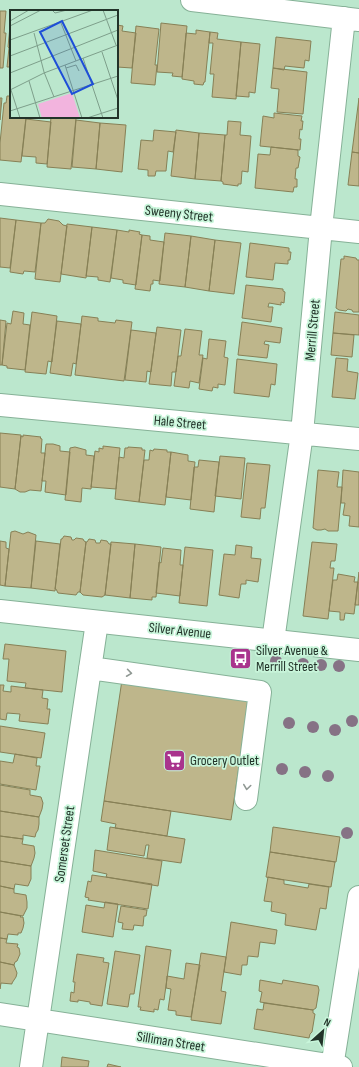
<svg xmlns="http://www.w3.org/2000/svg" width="359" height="1067" font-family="'Sofia Sans Condensed',sans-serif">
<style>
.building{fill:#beb68b;stroke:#878056}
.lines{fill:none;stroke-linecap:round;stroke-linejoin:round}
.minor-casing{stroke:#86b197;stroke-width:24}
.major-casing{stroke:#86b197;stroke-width:24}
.minor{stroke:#fff;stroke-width:22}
.major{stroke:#fff;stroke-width:22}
.tree{fill:#867285}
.oneway{stroke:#909994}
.labels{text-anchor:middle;stroke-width:3.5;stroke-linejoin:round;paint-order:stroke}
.street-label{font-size:14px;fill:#223329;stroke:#c8f5da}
.poi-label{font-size:14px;fill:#223329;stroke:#c8f5da;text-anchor:start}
.inset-road{fill:none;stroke:#7e9f8b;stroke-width:1}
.view{fill:#1d4ed8;fill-opacity:0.15;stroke:#1d4ed8;stroke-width:2}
.inset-edge{fill:none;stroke:#223329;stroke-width:2}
</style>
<rect width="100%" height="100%" fill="#bbe7cd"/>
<path class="building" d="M 0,11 L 6,11 L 4,33 L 6,33 L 3,68 L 0,68 Z
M 161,23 L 187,26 L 182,77 L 172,76 L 173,73 L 157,72 Z
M 117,25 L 123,26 L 122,31 L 136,33 L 132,68 L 117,67 Z
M 10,26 L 11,26 L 11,67 L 7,67 L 9,48 L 8,47 Z
M 136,26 L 159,29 L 155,65 L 157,65 L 155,85 L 131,83 Z
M 196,30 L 210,32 L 205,82 L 204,82 L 203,85 L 194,84 L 194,81 L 182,79 L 186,33 L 196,34 Z
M 210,32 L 218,33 L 217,39 L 241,42 L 236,99 L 212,97 L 214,74 L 210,74 L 213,43 L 209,43 Z
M 276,37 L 311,41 L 309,61 L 305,60 L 304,68 L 285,66 L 284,70 L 273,68 Z
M 241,42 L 260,44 L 255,93 L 249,92 L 249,97 L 236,96 Z
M 273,68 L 307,72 L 303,114 L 277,112 L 279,89 L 271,88 Z
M 7,96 L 11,96 L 11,117 L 26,117 L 21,162 L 0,160 L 0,143 L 4,103 L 6,103 Z
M 0,98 L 2,98 L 0,120 Z
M 359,98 L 359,153 L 352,152 Z
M 274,113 L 302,116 L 301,121 L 303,121 L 302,130 L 300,129 L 299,139 L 301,139 L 300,150 L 260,146 L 263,116 L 274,118 Z
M 51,117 L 76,118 L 71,169 L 47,167 Z
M 26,119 L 51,122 L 47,164 L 36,163 L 36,157 L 22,156 Z
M 76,120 L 100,123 L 96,169 L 72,167 Z
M 228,121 L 241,122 L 240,135 L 251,136 L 248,172 L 242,171 L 241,184 L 238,184 L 238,186 L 223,184 L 223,182 L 221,181 L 225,135 L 227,135 Z
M 100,123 L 126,125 L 122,172 L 96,169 Z
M 154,130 L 176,132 L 173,152 L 168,151 L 166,171 L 156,171 L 155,176 L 148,176 L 148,170 L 138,169 L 141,140 L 153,141 Z
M 176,130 L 199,133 L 195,179 L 171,176 Z
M 199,133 L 225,135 L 221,181 L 195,179 Z
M 271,147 L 298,150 L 298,156 L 300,157 L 298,168 L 296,168 L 295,179 L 297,179 L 297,187 L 294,187 L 293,192 L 255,188 L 258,154 L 270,155 Z
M 352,152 L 359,153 L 359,186 L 348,185 Z
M 0,218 L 16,220 L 10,268 L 0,267 Z
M 48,219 L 59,221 L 63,225 L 67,226 L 60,282 L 35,279 L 41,223 L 45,223 Z
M 16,220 L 41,223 L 35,272 L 24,271 L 23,274 L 10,272 Z
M 67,224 L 92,227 L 86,278 L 61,274 Z
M 92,227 L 117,230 L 110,282 L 98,280 L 98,277 L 86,276 Z
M 117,230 L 129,232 L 129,230 L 140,232 L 139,234 L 142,235 L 136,285 L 123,283 L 123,280 L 111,278 Z
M 165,233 L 191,236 L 185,287 L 159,284 Z
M 142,235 L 150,236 L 150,240 L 164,242 L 160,281 L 153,280 L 153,284 L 151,284 L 150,291 L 135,289 Z
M 191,236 L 215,240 L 209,291 L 185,287 Z
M 215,240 L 241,243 L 234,294 L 209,291 Z
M 250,243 L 289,248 L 289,252 L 291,252 L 290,260 L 288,260 L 288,264 L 275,263 L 273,280 L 246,277 Z
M 344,256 L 356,258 L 357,260 L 359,260 L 359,312 L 353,312 L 352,310 L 348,309 L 346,311 L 339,310 L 336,308 L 341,259 L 344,259 Z
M 246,285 L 283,289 L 283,291 L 285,292 L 284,303 L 281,302 L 281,305 L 269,303 L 268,307 L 273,307 L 271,322 L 242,318 Z
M 13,311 L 24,313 L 23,324 L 30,325 L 25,370 L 7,368 L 7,366 L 2,365 L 7,323 L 11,324 Z
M 32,312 L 57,316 L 52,362 L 48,361 L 46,374 L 25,372 Z
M 335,312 L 359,315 L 359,335 L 333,333 Z
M 82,316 L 98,318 L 98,321 L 115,323 L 116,320 L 132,322 L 124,381 L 75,375 Z
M 0,320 L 6,321 L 2,365 L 0,365 Z
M 57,321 L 81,324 L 76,364 L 73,363 L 71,376 L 50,373 Z
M 242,322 L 282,328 L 280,343 L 265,341 L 264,344 L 269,345 L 267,358 L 238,355 Z
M 157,327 L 181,330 L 176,372 L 172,372 L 171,386 L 149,384 Z
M 185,329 L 202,331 L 199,355 L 203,355 L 199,383 L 190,381 L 189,388 L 174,386 L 178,356 L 181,356 Z
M 131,330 L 156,333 L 151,372 L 147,371 L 146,382 L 125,380 Z
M 333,333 L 354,335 L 352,357 L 331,355 Z
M 209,339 L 226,341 L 224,357 L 228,358 L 225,385 L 218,384 L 218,388 L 213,387 L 212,391 L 199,389 L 203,358 L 207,359 Z
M 336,358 L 348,359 L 347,371 L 358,373 L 355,399 L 332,397 Z
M 237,359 L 277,364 L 275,385 L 271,384 L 269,397 L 234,393 Z
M 0,433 L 21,435 L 15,489 L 0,487 Z
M 23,435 L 41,437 L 40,438 L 42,439 L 41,453 L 45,453 L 41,491 L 30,490 L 25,492 L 20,492 L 15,489 L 21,436 L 23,437 Z
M 46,444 L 53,444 L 60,446 L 60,451 L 70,452 L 66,495 L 45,492 L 46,481 L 42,481 Z
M 103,446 L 120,448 L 116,489 L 91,487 L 95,451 L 99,452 L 99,448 L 103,449 Z
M 75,447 L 86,450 L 86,455 L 94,456 L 91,489 L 82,488 L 81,502 L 65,500 L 70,448 Z
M 128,447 L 142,448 L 142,450 L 145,450 L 139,502 L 115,499 L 119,457 L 124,458 L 125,448 L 128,448 Z
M 154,449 L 167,450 L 167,452 L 171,452 L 165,505 L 139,502 L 144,460 L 149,460 L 150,450 L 153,451 Z
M 171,452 L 188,455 L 188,461 L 195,462 L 191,500 L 166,497 Z
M 220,456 L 245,458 L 241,499 L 215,496 Z
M 199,460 L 219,462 L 214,512 L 190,509 L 194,467 L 198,467 Z
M 247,463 L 270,465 L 265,508 L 261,508 L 260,519 L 241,517 Z
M 318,470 L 339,472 L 337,487 L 342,487 L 338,531 L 328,531 L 325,529 L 321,530 L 317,530 L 313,528 Z
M 343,470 L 359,472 L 359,527 L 349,526 L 350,516 L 343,515 L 345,503 L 341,503 Z
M 15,531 L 23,534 L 28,532 L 36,535 L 31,588 L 5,586 L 11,532 Z
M 64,536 L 71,537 L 72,540 L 74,540 L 76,538 L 83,539 L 84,541 L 86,542 L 80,592 L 78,592 L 76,595 L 58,593 L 56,589 L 55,589 L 61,539 L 62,539 Z
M 89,539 L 95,540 L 96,543 L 100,543 L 101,540 L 107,541 L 109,544 L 111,544 L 105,595 L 102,597 L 83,595 L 80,592 L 86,542 L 87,542 Z
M 0,541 L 6,542 L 6,548 L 9,549 L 5,586 L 0,585 Z
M 36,541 L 60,544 L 55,591 L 31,588 Z
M 111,542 L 135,544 L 130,598 L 105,595 Z
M 312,542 L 337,544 L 335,561 L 331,561 L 330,568 L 334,568 L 328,619 L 303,616 Z
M 135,544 L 161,547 L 156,597 L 152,597 L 152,600 L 130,598 Z
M 236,545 L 252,547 L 251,558 L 261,559 L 258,582 L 246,580 L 246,584 L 241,584 L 239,598 L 219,595 L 224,554 L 235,555 Z
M 185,547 L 213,550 L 207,606 L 179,603 Z
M 163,548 L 181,550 L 180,565 L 183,565 L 180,596 L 156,593 L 159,562 L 161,563 Z
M 359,572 L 359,605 L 355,605 Z
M 338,574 L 355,577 L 354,582 L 358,582 L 354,614 L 345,613 L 344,620 L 340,620 L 340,612 L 329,611 L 333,580 L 337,580 Z
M 5,644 L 66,651 L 62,692 L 25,688 L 26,683 L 7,681 L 9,659 L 3,659 Z
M 122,680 L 249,700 L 231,820 L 104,801 Z
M 0,685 L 4,685 L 3,691 L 11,692 L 11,686 L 43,690 L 42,698 L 48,699 L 47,709 L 50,709 L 48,724 L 19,721 L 20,714 L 7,713 L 6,720 L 0,719 Z
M 0,726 L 45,733 L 41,758 L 0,752 Z
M 15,754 L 37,758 L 36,766 L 40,766 L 36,790 L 0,784 L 0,761 L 13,763 Z
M 0,785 L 30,790 L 30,795 L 41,797 L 43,803 L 42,809 L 39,817 L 0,811 Z
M 104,801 L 171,811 L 167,836 L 115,828 L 116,824 L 101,821 Z
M 0,811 L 39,817 L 39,824 L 38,830 L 36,833 L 35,837 L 23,835 L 23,839 L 0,836 Z
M 110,827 L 185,839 L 181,863 L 147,858 L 149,845 L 146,845 L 144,856 L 107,850 Z
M 273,827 L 340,837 L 336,862 L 270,852 Z
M 0,836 L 23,839 L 22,844 L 34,846 L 35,853 L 34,858 L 31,866 L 0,861 Z
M 95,850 L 162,861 L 158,886 L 106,877 L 107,874 L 93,871 Z
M 270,852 L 335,862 L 331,887 L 266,877 Z
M 0,861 L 31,866 L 31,879 L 28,886 L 15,884 L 14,889 L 0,886 Z
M 92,875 L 152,884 L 148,909 L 88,900 L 89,898 L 85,897 L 88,881 L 91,882 Z
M 268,877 L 284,880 L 284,884 L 308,888 L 309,884 L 329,887 L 326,909 L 320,908 L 316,930 L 285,925 L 286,914 L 271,911 L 272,902 L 264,901 Z
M 0,886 L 14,889 L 14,893 L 26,895 L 27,902 L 27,908 L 23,916 L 0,912 Z
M 105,902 L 118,904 L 113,937 L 82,932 L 86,905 L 104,908 Z
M 121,906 L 147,910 L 146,916 L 144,916 L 143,926 L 134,925 L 133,930 L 122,929 L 123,923 L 118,922 Z
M 0,912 L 21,916 L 20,917 L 23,917 L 24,923 L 23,928 L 21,933 L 18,933 L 18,935 L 8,934 L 7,939 L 0,938 Z
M 231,922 L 277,930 L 275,944 L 260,942 L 258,957 L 248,956 L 247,965 L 242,965 L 241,975 L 224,972 Z
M 0,938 L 7,939 L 6,943 L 18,944 L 17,947 L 19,948 L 20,954 L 17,961 L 15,962 L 14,965 L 0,962 Z
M 146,946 L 171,950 L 164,1000 L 160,999 L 158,1010 L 154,1009 L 154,1012 L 140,1010 L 141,1007 L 138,1007 Z
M 115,951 L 140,955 L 134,994 L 130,994 L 128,1007 L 107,1004 Z
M 201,953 L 226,957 L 221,991 L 226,992 L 221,1024 L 191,1020 Z
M 77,954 L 104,958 L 103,962 L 109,963 L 102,1006 L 90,1004 L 90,1002 L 78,1000 L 78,1002 L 70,1001 L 71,992 L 74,993 L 75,982 L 73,982 Z
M 0,962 L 14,965 L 17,973 L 16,977 L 12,983 L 12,984 L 1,983 L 0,989 Z
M 186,963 L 200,965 L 191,1017 L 176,1015 L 176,1011 L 168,1010 L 171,989 L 166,988 L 167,976 L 184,979 Z
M 260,980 L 282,984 L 283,980 L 318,986 L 319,990 L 316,1008 L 313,1010 L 260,1002 L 262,992 L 259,991 Z
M 264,1003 L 313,1010 L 313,1013 L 315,1014 L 312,1032 L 310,1034 L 309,1038 L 254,1029 L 257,1009 L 263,1010 Z
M 62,1057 L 89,1061 L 88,1067 L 61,1067 Z
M 108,1064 L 121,1067 L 107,1067 Z"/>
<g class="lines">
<defs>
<path id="minor" d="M 192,0 L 359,20
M 0,194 L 359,232
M 0,405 L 359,439
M 273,641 L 302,433 L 321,228 L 344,18
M 90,668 L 260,692 L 246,799
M 0,1014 L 341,1067
M 31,1067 L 97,622
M 332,1067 L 359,897"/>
<path id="major" d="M 0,611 L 359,650"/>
</defs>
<use href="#minor" class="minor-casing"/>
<use href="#major" class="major-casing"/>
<use href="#minor" class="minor"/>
<use href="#major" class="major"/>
</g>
<g class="tree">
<circle cx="276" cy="661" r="6"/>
<circle cx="303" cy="664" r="6"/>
<circle cx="321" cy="665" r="6"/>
<circle cx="339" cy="666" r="6"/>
<circle cx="352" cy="721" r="6"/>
<circle cx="289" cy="723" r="6"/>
<circle cx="313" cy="727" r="6"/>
<circle cx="335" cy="730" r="6"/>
<circle cx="282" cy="769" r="6"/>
<circle cx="305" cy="772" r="6"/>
<circle cx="328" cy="776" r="6"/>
<circle cx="347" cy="833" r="6"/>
</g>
<defs><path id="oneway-chevron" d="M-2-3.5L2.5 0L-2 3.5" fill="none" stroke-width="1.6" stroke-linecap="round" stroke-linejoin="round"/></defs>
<g class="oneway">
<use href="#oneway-chevron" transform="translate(129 673) rotate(8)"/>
<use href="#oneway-chevron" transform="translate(247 787) rotate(98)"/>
</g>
<defs>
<symbol id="bus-square" viewBox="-11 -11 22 22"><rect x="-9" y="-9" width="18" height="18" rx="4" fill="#a9348d" stroke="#c8f5da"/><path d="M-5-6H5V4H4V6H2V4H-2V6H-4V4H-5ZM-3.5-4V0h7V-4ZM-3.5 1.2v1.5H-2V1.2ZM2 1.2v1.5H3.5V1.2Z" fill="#fff"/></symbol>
<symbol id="supermarket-square" viewBox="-11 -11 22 22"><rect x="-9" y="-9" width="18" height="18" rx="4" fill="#a9348d" stroke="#c8f5da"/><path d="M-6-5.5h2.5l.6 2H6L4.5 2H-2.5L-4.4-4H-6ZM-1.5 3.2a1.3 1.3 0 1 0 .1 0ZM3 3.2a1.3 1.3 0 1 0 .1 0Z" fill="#fff"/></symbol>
</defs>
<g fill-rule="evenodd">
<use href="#bus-square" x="228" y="646" width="25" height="25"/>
<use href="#supermarket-square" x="162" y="748" width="25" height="25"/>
</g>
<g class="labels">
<g class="street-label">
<text transform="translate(179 213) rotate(6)" y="5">Sweeny Street</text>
<text transform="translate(312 330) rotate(-85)" y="5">Merrill Street</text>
<text transform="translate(180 422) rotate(5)" y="5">Hale Street</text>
<text transform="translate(180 630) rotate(6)" y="5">Silver Avenue</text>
<text transform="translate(64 844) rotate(-82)" y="5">Somerset Street</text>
<text transform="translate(171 1041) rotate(9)" y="5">Silliman Street</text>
</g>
<g class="poi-label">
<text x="256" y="655">Silver Avenue &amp;<tspan x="256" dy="16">Merrill Street</tspan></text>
<text x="190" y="765">Grocery Outlet</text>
</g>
</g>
<g transform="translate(10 10)">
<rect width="108" height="108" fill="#bbe7cd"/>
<path d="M 62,83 L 70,108 L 32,108 L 28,94 Z" fill="#f2b4de"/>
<path class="inset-road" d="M 42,0 L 45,3 L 57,0M 93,0 L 106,35M 0,11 L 19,0M 51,13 L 66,51M 0,16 L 31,0M 24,23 L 34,62 L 44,87M 0,30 L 83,0M 92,42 L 108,90M 0,46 L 108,5M 73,48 L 93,108M 55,55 L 72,108M 56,58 L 66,55 L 69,61M 0,63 L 108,20M 19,71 L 30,108M 0,80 L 34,63 L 108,35M 1,80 L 10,108M 0,101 L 108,66M 77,108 L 108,98"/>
<path class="view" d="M 52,11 L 83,74 L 62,84 L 30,22 Z"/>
<rect width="108" height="108" class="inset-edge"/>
</g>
<g transform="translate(323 1031) rotate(27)" stroke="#c8f5da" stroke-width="3" paint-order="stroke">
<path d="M0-3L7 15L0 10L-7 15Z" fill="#223329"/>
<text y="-6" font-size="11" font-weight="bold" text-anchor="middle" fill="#223329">N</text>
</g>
</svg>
